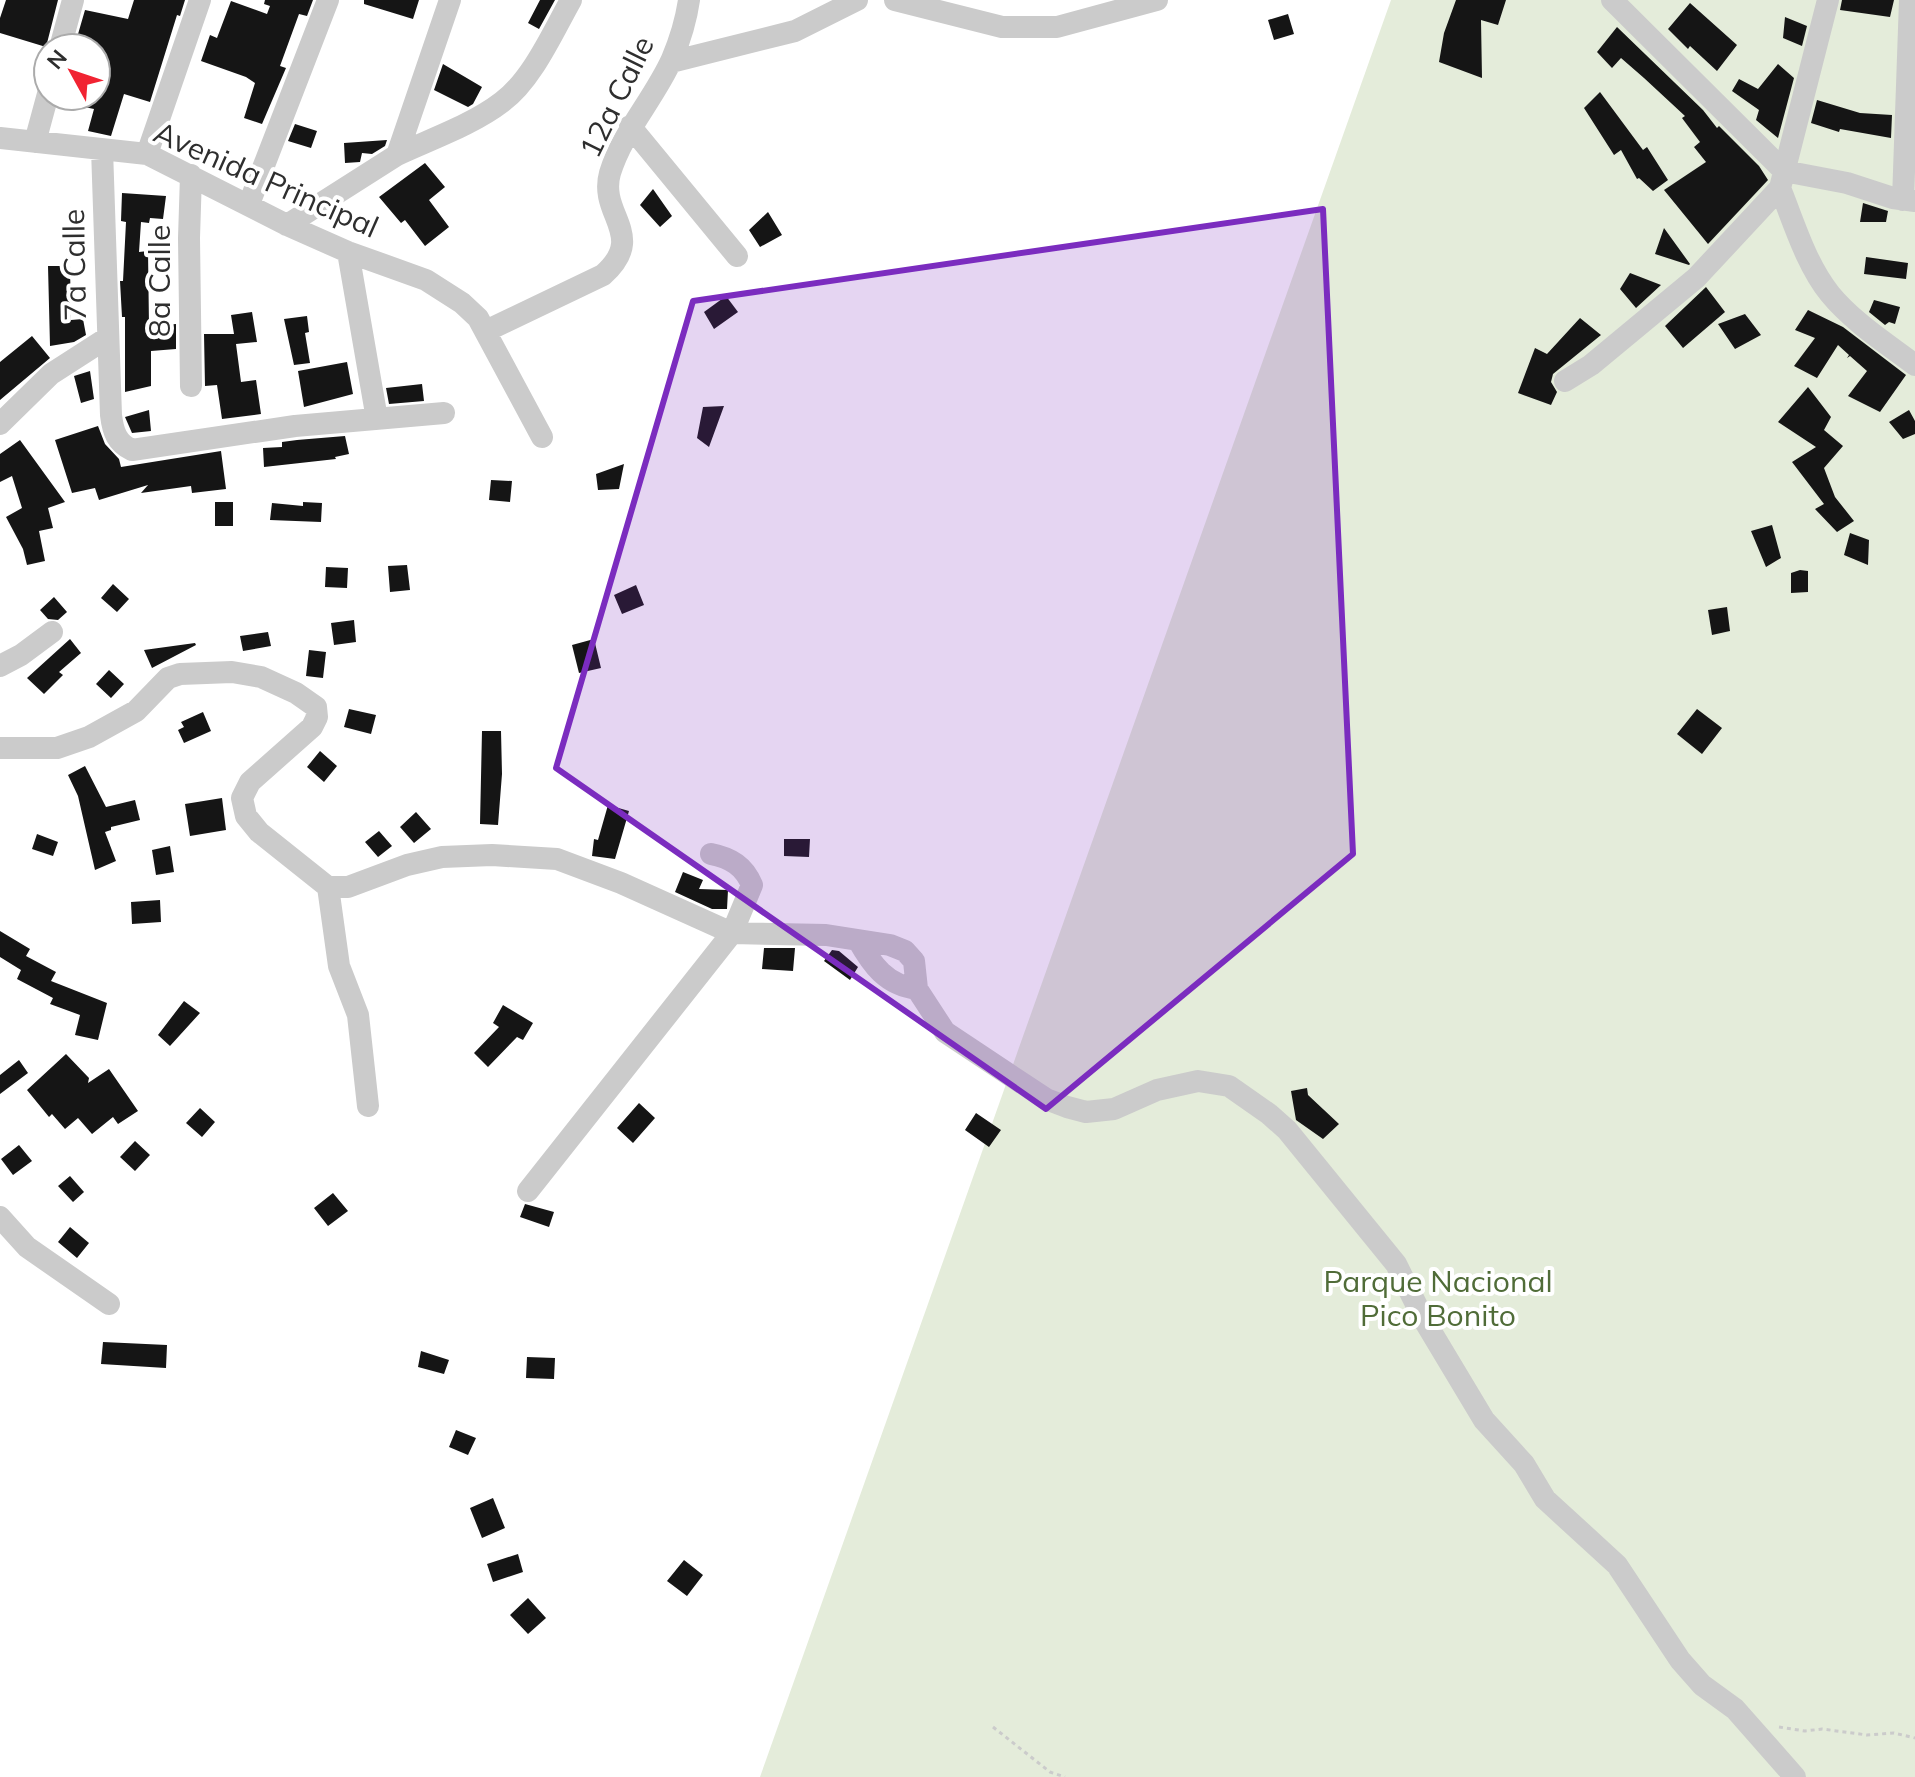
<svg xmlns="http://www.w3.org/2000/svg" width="1915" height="1777" font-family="Mulish,sans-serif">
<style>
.green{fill:#e4ecda}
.building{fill:#151515}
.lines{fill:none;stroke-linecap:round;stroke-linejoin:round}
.path{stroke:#cbcbcb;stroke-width:3;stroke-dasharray:4 4;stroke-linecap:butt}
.minor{stroke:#cbcbcb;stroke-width:22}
.marked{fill:#7b2cbf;fill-opacity:0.2;stroke:#7b2cbf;stroke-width:6;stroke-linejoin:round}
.labels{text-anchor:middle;stroke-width:8;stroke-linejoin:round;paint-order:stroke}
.street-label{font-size:30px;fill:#2e2e2e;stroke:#fff}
.park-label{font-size:30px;fill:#506c38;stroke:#fff}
</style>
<rect width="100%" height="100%" fill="#fff"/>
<path class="green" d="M 1391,0 L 1915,0 L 1915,1777 L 760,1777 Z"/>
<path class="building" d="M 6,0 L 58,0 L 46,47 L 0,33 L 0,18 Z
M 134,0 L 185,0 L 180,16 L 177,15 L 150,102 L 124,94 L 111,136 L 88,131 L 94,109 L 65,103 L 65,96 L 96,96 L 96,48 L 74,48 L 85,10 L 128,19 Z
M 265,0 L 313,0 L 307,16 L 299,14 L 280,66 L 286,68 L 262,124 L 244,118 L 255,83 L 246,77 L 201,61 L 210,35 L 217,38 L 231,1 L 267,14 L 270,6 L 264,4 Z
M 364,0 L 419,0 L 413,19 L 364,4 Z
M 540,0 L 555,0 L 539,29 L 528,23 Z
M 1456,0 L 1506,0 L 1498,25 L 1481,20 L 1482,78 L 1439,62 L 1444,33 Z
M 1842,0 L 1894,0 L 1890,17 L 1840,10 Z
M 1690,3 L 1737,45 L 1717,71 L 1690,46 L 1688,49 L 1668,29 Z
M 1288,14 L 1294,34 L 1274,40 L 1268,20 Z
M 1785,17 L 1807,26 L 1802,46 L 1783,38 Z
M 1617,27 L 1703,110 L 1717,128 L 1719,126 L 1759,166 L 1768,180 L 1708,244 L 1664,190 L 1706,162 L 1694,147 L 1700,142 L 1682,118 L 1685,116 L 1644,78 L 1621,58 L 1612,68 L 1597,52 Z
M 443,64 L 482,87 L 473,104 L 468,107 L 434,90 Z
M 1778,64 L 1794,78 L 1778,138 L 1756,120 L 1759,110 L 1732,91 L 1739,79 L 1758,89 Z
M 1600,92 L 1643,150 L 1647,147 L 1668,180 L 1653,191 L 1639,178 L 1637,179 L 1621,150 L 1614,155 L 1584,108 Z
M 1817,100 L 1860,113 L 1892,115 L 1891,138 L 1840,129 L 1839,132 L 1811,123 Z
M 295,124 L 317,131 L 311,148 L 288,141 Z
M 387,140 L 385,146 L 372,154 L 362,153 L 360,162 L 345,163 L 344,143 Z
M 425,163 L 445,187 L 429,200 L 449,227 L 425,246 L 405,220 L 401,223 L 379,197 Z
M 653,189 L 672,216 L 660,227 L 640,205 Z
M 122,193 L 166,196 L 163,219 L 150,218 L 149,223 L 141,222 L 139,252 L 148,251 L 149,326 L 176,324 L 176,349 L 151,351 L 151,386 L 125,392 L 125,317 L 122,317 L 120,281 L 123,281 L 126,222 L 121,221 Z
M 1863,203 L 1888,211 L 1886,222 L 1860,222 Z
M 768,212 L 782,235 L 760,247 L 749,230 Z
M 1664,228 L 1690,264 L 1689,265 L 1655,254 Z
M 1866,257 L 1908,263 L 1906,279 L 1864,274 Z
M 48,266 L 70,266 L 71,320 L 83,319 L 86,335 L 74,342 L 50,346 Z
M 1630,273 L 1661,285 L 1636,308 L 1620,289 Z
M 1706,287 L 1725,312 L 1683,348 L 1665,326 Z
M 726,296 L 738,312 L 714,329 L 704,312 Z
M 1874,300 L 1900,307 L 1895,324 L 1889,322 L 1885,325 L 1869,312 Z
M 1808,310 L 1843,327 L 1906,375 L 1880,412 L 1848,396 L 1867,371 L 1850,356 L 1847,358 L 1849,355 L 1838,345 L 1817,378 L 1794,366 L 1815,338 L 1795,330 Z
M 252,312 L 257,342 L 236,344 L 241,382 L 256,380 L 261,414 L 222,419 L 217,385 L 205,386 L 204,334 L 234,334 L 231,315 Z
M 1745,314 L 1761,335 L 1735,349 L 1718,324 Z
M 307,316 L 309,332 L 305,333 L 310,363 L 294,365 L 284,319 Z
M 1580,318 L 1601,335 L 1553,374 L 1551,382 L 1557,392 L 1551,405 L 1518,393 L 1535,348 L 1547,354 Z
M 32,336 L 50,358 L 0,400 L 0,362 Z
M 347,362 L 353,394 L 304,407 L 298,371 Z
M 90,371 L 94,399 L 81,403 L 74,376 Z
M 422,384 L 424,401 L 389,404 L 386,388 Z
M 1808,387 L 1831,417 L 1824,430 L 1843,446 L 1824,468 L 1835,497 L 1854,521 L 1837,532 L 1815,509 L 1824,504 L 1792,462 L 1816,447 L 1778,422 Z
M 724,406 L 709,447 L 697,438 L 703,407 Z
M 149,410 L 151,431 L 132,433 L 125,417 Z
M 1909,410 L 1915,421 L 1915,434 L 1903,439 L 1889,422 Z
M 98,426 L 105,444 L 119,459 L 121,467 L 221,451 L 226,489 L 192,493 L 191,486 L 141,493 L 148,485 L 99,500 L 95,488 L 72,493 L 55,440 Z
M 345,436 L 349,454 L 335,457 L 336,459 L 264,467 L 263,448 L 282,447 L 282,442 L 297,440 Z
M 20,440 L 65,502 L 48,508 L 53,528 L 39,531 L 45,561 L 27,565 L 23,549 L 6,517 L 22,508 L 12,476 L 0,482 L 0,454 Z
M 624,464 L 619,489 L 598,490 L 596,474 Z
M 491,480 L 512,481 L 510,502 L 489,500 Z
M 215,502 L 233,502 L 233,526 L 215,526 Z
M 303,502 L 322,503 L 321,522 L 270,520 L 272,503 L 303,506 Z
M 1772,525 L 1781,558 L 1766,567 L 1751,531 Z
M 1850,533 L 1869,540 L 1868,565 L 1844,555 Z
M 407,565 L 410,590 L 390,592 L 388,566 Z
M 326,567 L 348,568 L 347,588 L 325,587 Z
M 1800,570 L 1808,571 L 1808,592 L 1791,593 L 1791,573 Z
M 113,584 L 129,599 L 117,612 L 101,598 Z
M 636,585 L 644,605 L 622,614 L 614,595 Z
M 54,597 L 67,612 L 58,620 L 48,619 L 40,610 Z
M 1727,607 L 1730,631 L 1712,635 L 1708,610 Z
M 354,620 L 356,642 L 334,645 L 331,623 Z
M 268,632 L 271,646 L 243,651 L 240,636 Z
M 70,639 L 81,653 L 59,672 L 63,675 L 44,694 L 27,678 Z
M 594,639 L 601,668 L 579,673 L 572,645 Z
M 195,643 L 196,645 L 152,668 L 144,650 Z
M 309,650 L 326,652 L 323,678 L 306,676 Z
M 109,670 L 124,684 L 111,698 L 96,684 Z
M 349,709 L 376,715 L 371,734 L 344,727 Z
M 1697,709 L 1722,728 L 1702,754 L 1677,734 Z
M 203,712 L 211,731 L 184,743 L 178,730 L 184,727 L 181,722 Z
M 482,731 L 501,731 L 502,774 L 498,825 L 480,824 Z
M 320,751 L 337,766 L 324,782 L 307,767 Z
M 85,766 L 106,807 L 135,800 L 140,820 L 111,827 L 111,830 L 105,832 L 116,861 L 95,870 L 78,796 L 68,775 Z
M 222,798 L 226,830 L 190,836 L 185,804 Z
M 608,805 L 629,811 L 615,859 L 592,856 L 594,839 L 598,840 Z
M 416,812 L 431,829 L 414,843 L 400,827 Z
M 379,831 L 392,846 L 378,857 L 365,842 Z
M 37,834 L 58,842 L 53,856 L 32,849 Z
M 784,839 L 810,839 L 809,857 L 784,856 Z
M 170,846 L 174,872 L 156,875 L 152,850 Z
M 683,872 L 703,880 L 699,889 L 728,890 L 727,909 L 712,909 L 675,892 Z
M 160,900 L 161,922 L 132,924 L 131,902 Z
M 0,931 L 30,949 L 26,956 L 56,972 L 51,981 L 107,1003 L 98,1040 L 75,1035 L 80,1015 L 50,1004 L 53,998 L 17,979 L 21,970 L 0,957 Z
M 764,948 L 795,948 L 793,971 L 762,969 Z
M 832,950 L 839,951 L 858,967 L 850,980 L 824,961 Z
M 184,1001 L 200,1013 L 170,1046 L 158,1035 Z
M 503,1005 L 533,1023 L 523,1040 L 517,1037 L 488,1067 L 474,1053 L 499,1027 L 493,1023 Z
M 66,1054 L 89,1078 L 88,1083 L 109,1069 L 138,1111 L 118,1124 L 113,1117 L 92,1134 L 78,1118 L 65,1129 L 52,1114 L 49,1117 L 27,1090 Z
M 19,1060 L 28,1073 L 0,1094 L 0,1075 Z
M 1307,1088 L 1308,1095 L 1339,1124 L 1323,1139 L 1296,1120 L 1291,1091 Z
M 639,1103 L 655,1118 L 633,1143 L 617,1128 Z
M 200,1108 L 215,1122 L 202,1137 L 186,1123 Z
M 976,1113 L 1001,1130 L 989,1147 L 965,1130 Z
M 135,1141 L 150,1155 L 135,1171 L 120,1157 Z
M 19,1145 L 32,1161 L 13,1175 L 1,1159 Z
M 70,1176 L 84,1192 L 73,1202 L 58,1186 Z
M 333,1193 L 348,1211 L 328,1226 L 314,1208 Z
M 525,1204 L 554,1212 L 549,1227 L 520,1217 Z
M 70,1227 L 89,1243 L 77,1258 L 58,1242 Z
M 103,1342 L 167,1345 L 166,1368 L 101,1364 Z
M 421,1351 L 449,1360 L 444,1374 L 418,1367 Z
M 527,1357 L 555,1358 L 554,1379 L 526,1378 Z
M 456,1430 L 476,1438 L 468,1455 L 449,1447 Z
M 493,1498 L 505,1528 L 482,1538 L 470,1508 Z
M 518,1554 L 523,1572 L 493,1582 L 487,1564 Z
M 684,1560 L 703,1575 L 687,1596 L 667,1581 Z
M 528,1598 L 546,1618 L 528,1634 L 510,1615 Z"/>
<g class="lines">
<path class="path" d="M 993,1727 L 1050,1772 L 1065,1777
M 1779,1727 L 1805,1731 L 1822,1729 L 1867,1735 L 1894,1733 L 1915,1738"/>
<path class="minor" d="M 895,0 L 1002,27 L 1057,27 L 1157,0
M 1612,0 L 1784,171 L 1847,183 L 1893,198 L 1915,201
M 60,48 L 73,0
M 671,62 L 795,31 L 857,0
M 630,126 L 737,256
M 0,138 L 147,154 L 287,225 L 348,252 L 426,280 L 462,303 L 478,318 L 542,437
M 35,142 L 48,94
M 102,149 L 111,415 C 113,432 117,443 132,450 L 295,426 L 444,413
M 147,154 L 200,0
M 397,155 C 431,139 472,125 502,102 C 532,80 553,32 571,0
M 1780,188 C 1794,223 1806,264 1830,294 C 1853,322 1886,343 1915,365
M 1903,200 L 1910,0
M 249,204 L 328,0
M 287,225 L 397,155 L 450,0
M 348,252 L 377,419
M 486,331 L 603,275 C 648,235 598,215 610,173 C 623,131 654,99 672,59 C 680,40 686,21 689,0
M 1565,381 L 1591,365 L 1696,278 L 1780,188 L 1828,0
M 191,386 L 189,238 L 191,175
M 0,424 L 51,374 L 107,338
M 0,666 L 21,655 L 52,632
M 0,748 L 57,748 L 89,737 L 136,711 L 168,678 L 180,674 L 232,672 L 261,677 L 296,693 L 316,707 L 317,717 L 312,727 L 250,782 L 242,798 L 246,816 L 259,832 L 328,887 L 348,887 L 407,865 L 442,857 L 492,855 L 557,859 L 621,883 L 732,933 L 826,935 L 890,945 L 905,951 L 914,961 L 917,989 L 945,1032 L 1046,1099 L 1067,1107 L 1086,1112 L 1114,1109 L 1157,1090 L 1198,1081 L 1229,1086 L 1269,1114 L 1287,1130 L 1396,1264 L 1424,1320 L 1484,1420 L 1524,1464 L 1545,1499 L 1617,1565 L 1680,1660 L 1702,1685 L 1735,1709 L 1795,1777
M 328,887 L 339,966 L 358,1015 L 368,1106
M 858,940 C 872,965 886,985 917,989
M 528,1191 L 732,933 L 752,885 C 744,866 731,858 711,854
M 0,1217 L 27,1247 L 109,1304"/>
</g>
<path class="marked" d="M 1323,209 L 1353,854 L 1046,1109 L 556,768 L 693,301 Z"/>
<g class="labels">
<g class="street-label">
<text transform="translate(617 97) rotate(-64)" y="10">12a Calle</text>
<text transform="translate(266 180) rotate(24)" y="10">Avenida Principal</text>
<text transform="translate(75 265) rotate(-91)" y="10">7a Calle</text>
<text transform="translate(160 281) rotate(-90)" y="10">8a Calle</text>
</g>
<g class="park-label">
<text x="1438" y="1292">Parque Nacional<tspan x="1438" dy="34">Pico Bonito</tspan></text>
</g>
</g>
<g transform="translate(72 72) rotate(310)"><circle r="38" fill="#ffffff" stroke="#ababab" stroke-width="2"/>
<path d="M0-6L14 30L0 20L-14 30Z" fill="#f12332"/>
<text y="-12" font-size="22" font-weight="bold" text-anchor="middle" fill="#2e2e2e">N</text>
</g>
</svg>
